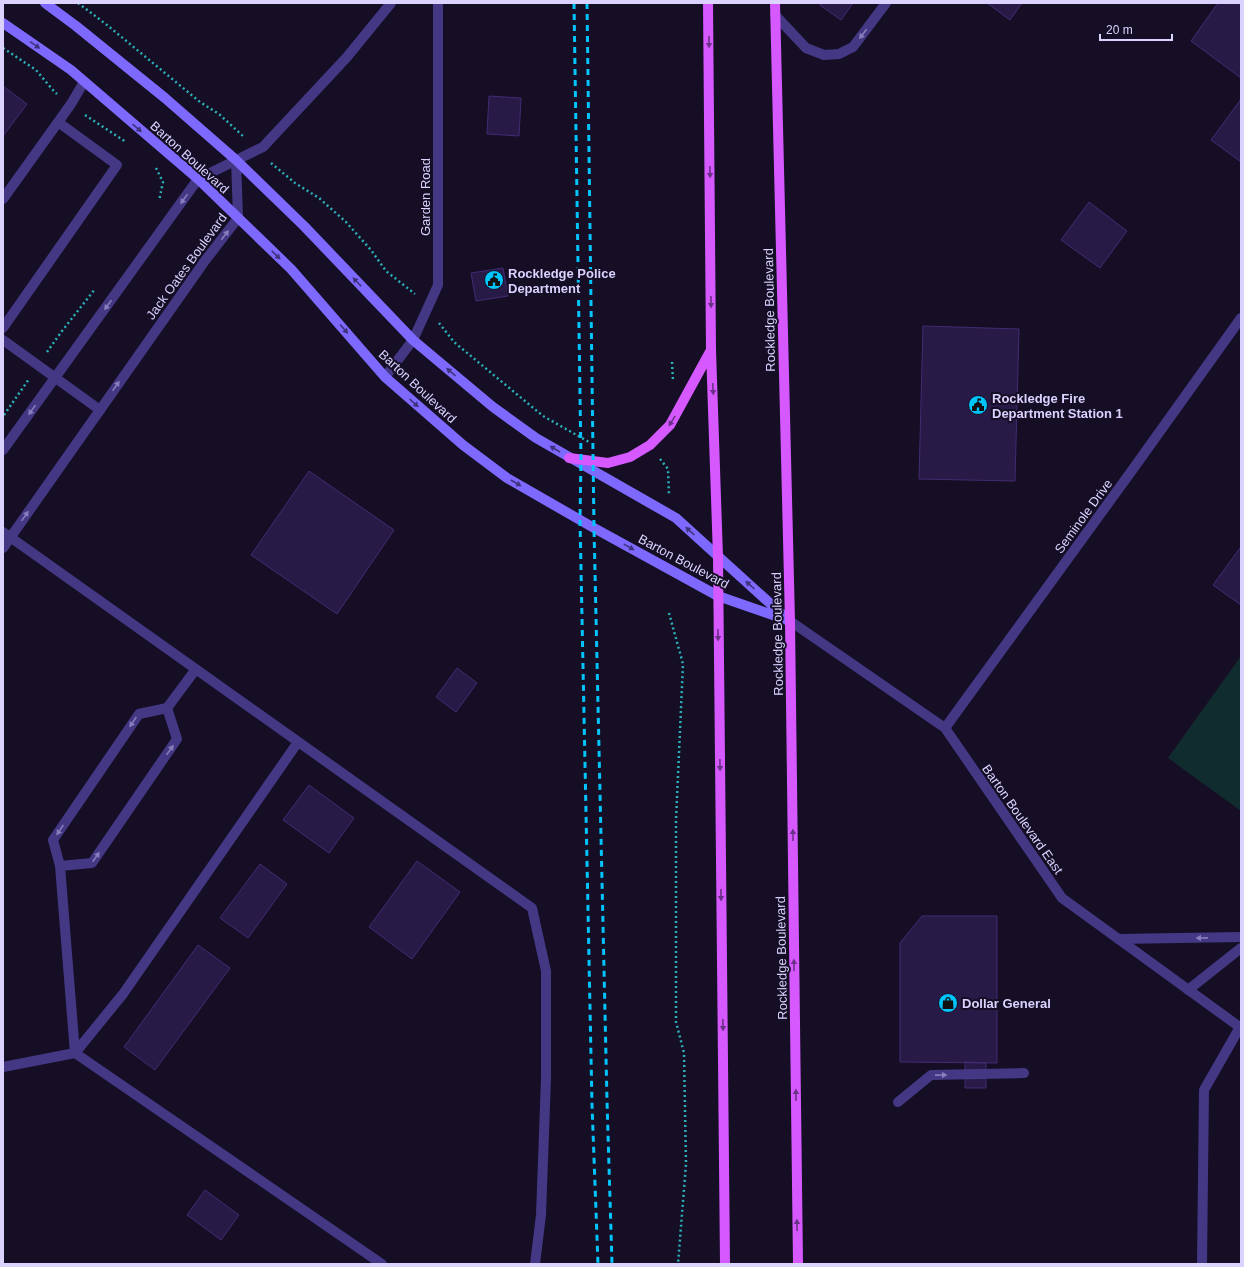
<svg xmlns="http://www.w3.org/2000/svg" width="1244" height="1267" font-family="Arial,sans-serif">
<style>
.green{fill:#112c2f}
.building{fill:#281a46;stroke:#422b73}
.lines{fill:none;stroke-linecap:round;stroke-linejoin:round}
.path{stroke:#2cb0b9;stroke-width:2.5;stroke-dasharray:2 3;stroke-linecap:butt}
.lane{stroke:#443885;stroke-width:10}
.street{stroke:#443885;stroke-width:10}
.secondary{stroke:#7e69ff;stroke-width:10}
.primary{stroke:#d559ff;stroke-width:10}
.rail{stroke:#00c5fd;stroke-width:3;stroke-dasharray:6 5;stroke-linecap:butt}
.oneway{fill:#887dbc}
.oneway2{fill:#6b3087}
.oneway3{fill:#3f327c}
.labels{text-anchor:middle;stroke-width:4;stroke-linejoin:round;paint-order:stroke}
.street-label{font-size:13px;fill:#dcd2ff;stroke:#150e25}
.poi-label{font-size:13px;font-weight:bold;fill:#dcd2ff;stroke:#150e25;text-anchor:start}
</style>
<rect width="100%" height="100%" fill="#150e25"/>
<path class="green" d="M 1241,656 L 1241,811 L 1168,758 Z"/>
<path class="building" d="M 821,3 L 853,3 L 841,20 L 820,5 Z
M 987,3 L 1022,3 L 1010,20 Z
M 1218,3 L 1241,3 L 1241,78 L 1191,41 Z
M 3,86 L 27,104 L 3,136 Z
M 489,96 L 521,98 L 519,136 L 487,134 Z
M 1241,99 L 1241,162 L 1211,140 Z
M 1089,202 L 1127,231 L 1100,268 L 1061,240 Z
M 503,268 L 508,296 L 476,301 L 471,273 Z
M 923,326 L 1019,329 L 1015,481 L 919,479 Z
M 309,471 L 394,530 L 337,614 L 251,555 Z
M 1240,548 L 1241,549 L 1241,605 L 1213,585 Z
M 457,668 L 477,683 L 456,712 L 436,697 Z
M 309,785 L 354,818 L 329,853 L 283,820 Z
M 417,861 L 460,892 L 412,959 L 369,927 Z
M 260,864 L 287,884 L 248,938 L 220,918 Z
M 922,916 L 997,916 L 997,1063 L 900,1062 L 900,943 Z
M 198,945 L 230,968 L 155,1070 L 124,1047 Z
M 965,1062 L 986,1063 L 986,1088 L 965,1088 Z
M 205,1190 L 239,1215 L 221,1240 L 187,1215 Z"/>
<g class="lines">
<path class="path" d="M 78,3 L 107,25 L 200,102 L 219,114 L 244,137
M 3,48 L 36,70 L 52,89 L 57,94
M 85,115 L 126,142
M 271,163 L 295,183 L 319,198 L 346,222 L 371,250 L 386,271 L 415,294
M 156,168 L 163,182 L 159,201
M 439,323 L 454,342 L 543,416 L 589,442
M 47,352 L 62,331 L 95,289
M 672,362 L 673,381
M 4,415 L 29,379
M 660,459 L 668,469 L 669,495
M 669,613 L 683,664 L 676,820 L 676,1022 L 684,1053 L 686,1164 L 678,1264"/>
<path class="lane" d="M 3,199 L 71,104 L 84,82
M 3,328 L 117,165 L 58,122
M 3,340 L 100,410
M 385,377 L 413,340 L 438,285 L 438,3
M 3,532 L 532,908 L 546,971 L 546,1078 L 541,1215 L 535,1264
M 298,742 L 123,994 L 75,1053 L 382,1264
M 60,866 L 92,863 L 177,739 L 167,708
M 1118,939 L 1241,937
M 1188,990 L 1241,948
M 3,1067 L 75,1053 L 60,866 L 53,840 L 139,714 L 167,708 L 196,669
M 898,1102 L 931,1075 L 1024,1073
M 1202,1264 L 1204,1090 L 1240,1027"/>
<path class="street" d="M 775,15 L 806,48 L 824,55 L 839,54 L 853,47 L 886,3
M 3,450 L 198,179 L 263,147 L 347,57 L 391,3
M 3,548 L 204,262 L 238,218 L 236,160
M 790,621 L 945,728 L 1062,898 L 1241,1028
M 945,728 L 1133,469 L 1241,318"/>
<path class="secondary" d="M 45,3 L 76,26 L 165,98 L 236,160 L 304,226 L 413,340 L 493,407 L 536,438 L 676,518 L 785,617
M 3,23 L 71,70 L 198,179 L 291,269 L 385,377 L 463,445 L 507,478 L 594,528 L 718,596 L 790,621"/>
<path class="primary" d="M 708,3 L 711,350 L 718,557 L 725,1264
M 775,3 L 790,621 L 798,1264
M 569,458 L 608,463 L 630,457 L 650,445 L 670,425 L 711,350"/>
<path class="rail" d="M 574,3 L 581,459 L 580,520 L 592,1105 L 598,1264
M 587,3 L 594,528 L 607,1101 L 612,1264"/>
</g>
<defs><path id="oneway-solid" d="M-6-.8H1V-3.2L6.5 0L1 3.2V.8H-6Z"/></defs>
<g class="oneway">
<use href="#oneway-solid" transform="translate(863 34) rotate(127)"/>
<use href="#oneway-solid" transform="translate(184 199) rotate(126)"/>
<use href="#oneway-solid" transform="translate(225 235) rotate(-52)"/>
<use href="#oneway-solid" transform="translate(108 305) rotate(126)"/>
<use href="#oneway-solid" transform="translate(116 386) rotate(-55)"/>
<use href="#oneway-solid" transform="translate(32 410) rotate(126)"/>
<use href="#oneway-solid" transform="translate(25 516) rotate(-55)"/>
<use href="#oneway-solid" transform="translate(133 722) rotate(124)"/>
<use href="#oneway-solid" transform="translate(170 750) rotate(-55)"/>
<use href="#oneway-solid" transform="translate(60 830) rotate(124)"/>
<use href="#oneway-solid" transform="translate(96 857) rotate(-55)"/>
<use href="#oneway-solid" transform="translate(1202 938) rotate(179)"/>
<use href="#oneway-solid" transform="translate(941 1075) rotate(-1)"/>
</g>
<g class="oneway2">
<use href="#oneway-solid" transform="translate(709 42) rotate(89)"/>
<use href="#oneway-solid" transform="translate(710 172) rotate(89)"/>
<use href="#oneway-solid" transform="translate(711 302) rotate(89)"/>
<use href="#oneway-solid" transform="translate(713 389) rotate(88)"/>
<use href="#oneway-solid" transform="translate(672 421) rotate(122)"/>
<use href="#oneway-solid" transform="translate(718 635) rotate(89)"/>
<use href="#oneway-solid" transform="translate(720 765) rotate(89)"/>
<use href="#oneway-solid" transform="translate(793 835) rotate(-91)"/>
<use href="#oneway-solid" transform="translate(721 895) rotate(89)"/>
<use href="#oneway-solid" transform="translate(794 965) rotate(-91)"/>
<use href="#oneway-solid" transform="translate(723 1025) rotate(89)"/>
<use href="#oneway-solid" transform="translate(796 1095) rotate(-91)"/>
<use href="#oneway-solid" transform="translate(797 1225) rotate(-91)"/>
</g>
<g class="oneway3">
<use href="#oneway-solid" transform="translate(35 45) rotate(35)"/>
<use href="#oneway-solid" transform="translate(137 128) rotate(40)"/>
<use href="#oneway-solid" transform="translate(276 255) rotate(44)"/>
<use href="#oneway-solid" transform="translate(357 282) rotate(-134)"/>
<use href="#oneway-solid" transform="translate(344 329) rotate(49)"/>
<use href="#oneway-solid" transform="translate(451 372) rotate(-140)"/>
<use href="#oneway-solid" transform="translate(414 403) rotate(42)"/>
<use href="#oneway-solid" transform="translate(555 449) rotate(-149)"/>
<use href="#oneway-solid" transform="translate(516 483) rotate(30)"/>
<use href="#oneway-solid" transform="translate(690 531) rotate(-138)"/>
<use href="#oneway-solid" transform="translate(629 547) rotate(29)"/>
<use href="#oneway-solid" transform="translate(750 585) rotate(-138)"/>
</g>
<defs>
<symbol id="civic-disc" viewBox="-11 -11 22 22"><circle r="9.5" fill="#00c5fd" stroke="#150e25"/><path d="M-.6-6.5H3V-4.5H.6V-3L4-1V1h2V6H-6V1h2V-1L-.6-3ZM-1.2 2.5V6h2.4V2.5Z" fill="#111"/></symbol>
<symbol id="shop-disc" viewBox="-11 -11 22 22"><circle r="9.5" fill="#00c5fd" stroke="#150e25"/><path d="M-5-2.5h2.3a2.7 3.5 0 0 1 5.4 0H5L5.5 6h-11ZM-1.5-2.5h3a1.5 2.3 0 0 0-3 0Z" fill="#111"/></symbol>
</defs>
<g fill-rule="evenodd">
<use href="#civic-disc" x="483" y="269" width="22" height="22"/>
<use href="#civic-disc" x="967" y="394" width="22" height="22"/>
<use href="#shop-disc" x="937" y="992" width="22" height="22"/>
</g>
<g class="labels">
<g class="street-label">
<text transform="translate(190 157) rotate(42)" y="5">Barton Boulevard</text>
<text transform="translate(425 197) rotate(-90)" y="5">Garden Road</text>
<text transform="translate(186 266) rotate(-54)" y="5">Jack Oates Boulevard</text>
<text transform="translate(769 310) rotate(-91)" y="5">Rockledge Boulevard</text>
<text transform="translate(418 386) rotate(43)" y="5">Barton Boulevard</text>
<text transform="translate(1083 516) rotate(-54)" y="5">Seminole Drive</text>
<text transform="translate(684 561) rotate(28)" y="5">Barton Boulevard</text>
<text transform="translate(777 634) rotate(-91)" y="5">Rockledge Boulevard</text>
<text transform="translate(1023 819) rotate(55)" y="5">Barton Boulevard East</text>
<text transform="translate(781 958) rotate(-91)" y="5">Rockledge Boulevard</text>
</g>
<g class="poi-label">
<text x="508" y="278">Rockledge Police<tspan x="508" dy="15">Department</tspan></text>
<text x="992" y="403">Rockledge Fire<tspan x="992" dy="15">Department Station 1</tspan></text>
<text x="962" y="1008">Dollar General</text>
</g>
</g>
<rect width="1244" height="1267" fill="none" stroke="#dcd2ff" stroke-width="8"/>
<path d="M1100 34v6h72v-6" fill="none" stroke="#dcd2ff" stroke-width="2"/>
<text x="1106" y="34" font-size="12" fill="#dcd2ff" stroke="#150e25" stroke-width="3" paint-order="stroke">20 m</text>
</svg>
